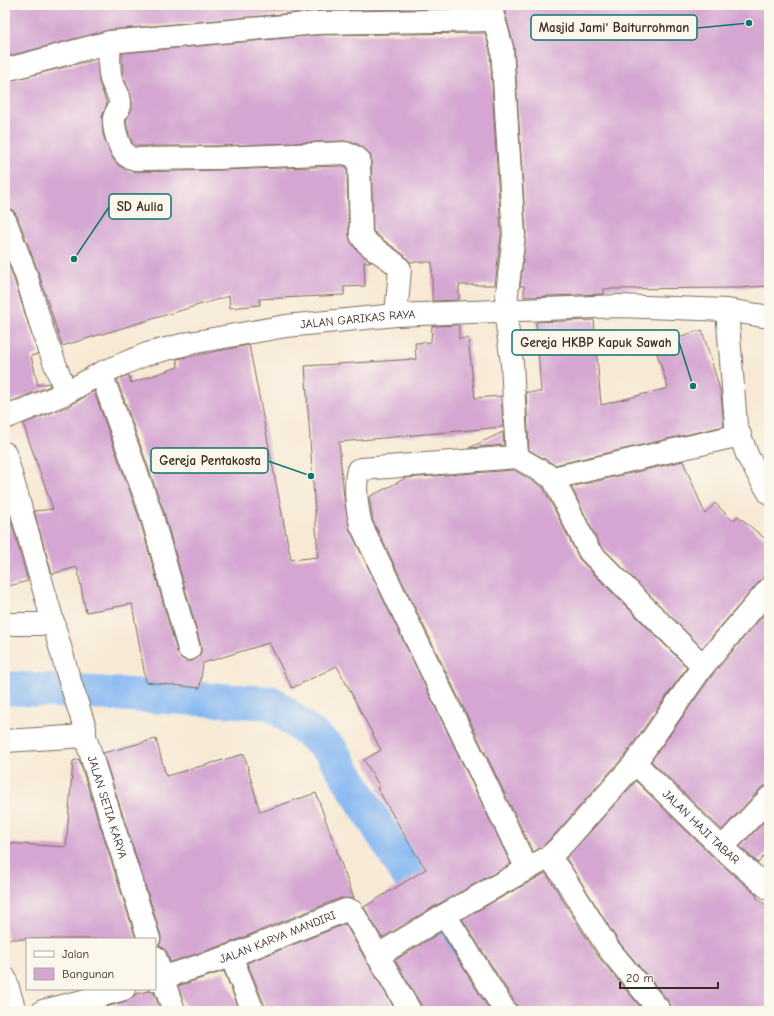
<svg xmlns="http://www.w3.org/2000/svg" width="774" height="1016" font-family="'Comic Neue',sans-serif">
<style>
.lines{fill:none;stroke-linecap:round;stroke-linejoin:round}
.canal{stroke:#85b7f2;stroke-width:34}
.building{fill:#d4a6d1}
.minor-casing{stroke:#7d6d5e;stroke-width:24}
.minor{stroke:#fff;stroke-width:22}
.labels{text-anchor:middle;stroke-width:4;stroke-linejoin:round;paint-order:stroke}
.street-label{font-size:12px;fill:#3b2a1e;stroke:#fbf7ec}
.leader{fill:none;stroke:#0f766e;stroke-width:1.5}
.callout-dot{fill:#0f766e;stroke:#fbf7ec;stroke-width:1.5}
.callout{fill:#fbf7ec;stroke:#0f766e;stroke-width:1.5}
.callout-label{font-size:13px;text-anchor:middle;font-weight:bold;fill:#3b2a1e}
</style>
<rect width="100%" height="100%" fill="#fbf7ec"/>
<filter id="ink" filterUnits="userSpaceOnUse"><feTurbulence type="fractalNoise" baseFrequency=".025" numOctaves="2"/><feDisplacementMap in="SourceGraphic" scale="8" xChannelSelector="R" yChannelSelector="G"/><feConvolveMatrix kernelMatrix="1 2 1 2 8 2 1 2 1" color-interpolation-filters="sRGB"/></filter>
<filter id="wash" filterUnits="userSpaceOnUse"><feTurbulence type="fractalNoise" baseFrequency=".012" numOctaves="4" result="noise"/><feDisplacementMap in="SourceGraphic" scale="16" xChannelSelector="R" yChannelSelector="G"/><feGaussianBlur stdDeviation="0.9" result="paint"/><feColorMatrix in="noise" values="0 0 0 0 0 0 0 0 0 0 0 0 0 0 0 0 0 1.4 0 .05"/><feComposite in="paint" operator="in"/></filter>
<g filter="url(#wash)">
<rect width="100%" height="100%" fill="#f7e9d4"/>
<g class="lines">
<path class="canal" d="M 5,688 L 272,703 L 331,750 L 492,1011"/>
</g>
<g id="blocks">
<path class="building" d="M 5,5 L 478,5 L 478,8 L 316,11 L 109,30 L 5,57 Z
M 503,5 L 769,5 L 769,286 L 738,288 L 604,289 L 604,294 L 524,297 L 524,286 L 520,286 L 526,234 L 514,47 Z
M 485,33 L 490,50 L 501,235 L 495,285 L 459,285 L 459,300 L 432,301 L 432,262 L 410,262 L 404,255 L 382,239 L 373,231 L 371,159 L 370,154 L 366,150 L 358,144 L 344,141 L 219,146 L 137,146 L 133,144 L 129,134 L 126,120 L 132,109 L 132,101 L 130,92 L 123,76 L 122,53 L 318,35 Z
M 97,59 L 99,82 L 107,103 L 102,117 L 103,135 L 112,157 L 118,165 L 124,169 L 136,172 L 219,170 L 343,166 L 347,167 L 349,236 L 351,242 L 356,249 L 371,262 L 364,262 L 365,286 L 344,287 L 344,295 L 259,299 L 260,305 L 230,308 L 229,296 L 62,346 L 38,271 L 17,216 L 13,210 L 5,208 L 5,82 Z
M 5,255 L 14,279 L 38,354 L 31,356 L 38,385 L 49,383 L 50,386 L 5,404 Z
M 594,320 L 601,405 L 668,388 L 654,344 L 702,330 L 721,393 L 724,426 L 555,465 L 529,450 L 526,392 L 541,392 L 536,322 Z
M 459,325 L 459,339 L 468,338 L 475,398 L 501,396 L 503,427 L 339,442 L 344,499 L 350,530 L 511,864 L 435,906 L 382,938 L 364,907 L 426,869 L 415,853 L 377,788 L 380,787 L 364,760 L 381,750 L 337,666 L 292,688 L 269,643 L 203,663 L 200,688 L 146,682 L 132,604 L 86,612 L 77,567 L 52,574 L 34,511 L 53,509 L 23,424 L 71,405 L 94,391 L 139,517 L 177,652 L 181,658 L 186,661 L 192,661 L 198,657 L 201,652 L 201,646 L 163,509 L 117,380 L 129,375 L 131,383 L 178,367 L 177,359 L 249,345 L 291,560 L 318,557 L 305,366 L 416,359 L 415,343 L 431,342 L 432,326 Z
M 503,432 L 504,445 L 469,448 Z
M 683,461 L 705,514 L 715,503 L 733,521 L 738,516 L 769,542 L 769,577 L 764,577 L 760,581 L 702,648 L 599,544 L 571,487 Z
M 514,470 L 543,487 L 580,560 L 687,667 L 625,755 L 555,834 L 542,847 L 533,852 L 373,521 L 369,497 L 406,478 Z
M 5,514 L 9,514 L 28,581 L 5,587 Z
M 769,608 L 769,786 L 765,786 L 760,789 L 722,830 L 651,761 L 713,674 Z
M 156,739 L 166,776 L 244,754 L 260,812 L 316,793 L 354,899 L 341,898 L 227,944 L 170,962 L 167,952 L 163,948 L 159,946 L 161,941 L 161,935 L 103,753 Z
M 79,759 L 136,939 L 8,939 L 5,927 L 5,843 L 66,847 L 73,761 Z
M 636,781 L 713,857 L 751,890 L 757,896 L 756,897 L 769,908 L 769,1011 L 672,1011 L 670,1003 L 618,941 L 566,858 Z
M 769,816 L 769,850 L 758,863 L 740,847 Z
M 546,873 L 597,955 L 644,1011 L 517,1011 L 516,1004 L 462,919 Z
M 345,924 L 396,1011 L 265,1011 L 265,1006 L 247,963 Z
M 441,932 L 490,1011 L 422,1011 L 421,1005 L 395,960 Z
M 224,971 L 240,1011 L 186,1011 L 178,986 Z
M 149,991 L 154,992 L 161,1011 L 106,1011 L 106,1007 L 127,1001 L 133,998 L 135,994 Z"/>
</g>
</g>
<g filter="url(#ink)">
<use href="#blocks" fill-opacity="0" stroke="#7d6d5e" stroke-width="1"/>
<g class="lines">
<defs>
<g id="minor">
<path d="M 110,42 C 109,54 108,67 111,79 C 113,86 120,96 120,102 C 121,108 114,113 114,119 C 113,127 119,148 125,154 C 128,158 132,158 136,159 L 219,158 L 345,153 L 353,156 L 359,160 L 361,235 C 370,251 389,255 400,269 L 396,315"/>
<path d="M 5,70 L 110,42 L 317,23 L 494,20"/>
<path d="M 5,220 L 26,275 L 44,335 L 66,393"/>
<path d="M 727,310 L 736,425 L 748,457 L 769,493"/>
<path d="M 101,373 L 151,513 L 189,649"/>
<path id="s1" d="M 5,418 L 66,393 L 101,373 L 147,354 L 190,343 L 286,326 L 396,315 L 619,306 L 727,310 L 769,317"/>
<path id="s2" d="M 5,453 L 68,675 L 85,728 L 85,736 L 149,939"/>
<path d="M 517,457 L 553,478 L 589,551 L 703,666"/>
<path d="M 553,478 L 740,435"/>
<path d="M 5,624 L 54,624"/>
<path d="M 5,741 L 85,736"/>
<path id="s3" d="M 635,763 L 722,848 L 769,889"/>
<path d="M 722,848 L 769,798"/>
<path d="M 549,857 L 562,874 L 608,948 L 660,1011"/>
<path d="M 527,869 L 549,857 L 564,843 L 635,763 L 703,666 L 769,589"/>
<path d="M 445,915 L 505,1011"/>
<path d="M 231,956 L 253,1011"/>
<path d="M 377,956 L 441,917 L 527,869 L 361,525 C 357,510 354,485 358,470 L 362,469 L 517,457 L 512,363 L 505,310 L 514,235 L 502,48 L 490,5"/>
<path d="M 155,957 L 174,1011"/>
<path d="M 5,978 L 15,1011"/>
<path id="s4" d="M 155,980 L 231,956 L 346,910 L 352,911 L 410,1011"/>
<path d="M 43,1011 L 75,1003 L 124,989"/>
</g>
</defs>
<use href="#minor" class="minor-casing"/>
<use href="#minor" class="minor"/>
</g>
</g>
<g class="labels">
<g class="street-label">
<text dy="4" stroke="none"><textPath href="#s1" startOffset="370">JALAN GARIKAS RAYA</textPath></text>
<text dy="4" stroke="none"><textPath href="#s2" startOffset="369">JALAN SETIA KARYA</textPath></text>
<text dy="4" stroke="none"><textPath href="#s3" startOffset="92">JALAN HAJI TABAR</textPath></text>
<text dy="4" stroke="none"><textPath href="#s4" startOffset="130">JALAN KARYA MANDIRI</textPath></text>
</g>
</g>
<path class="leader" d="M749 23L697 28M74 259L109 207M693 386L679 342M311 476L268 461"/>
<g class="callout-dot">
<circle cx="749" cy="23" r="4"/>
<circle cx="74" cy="259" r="4"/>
<circle cx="693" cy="386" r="4"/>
<circle cx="311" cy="476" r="4"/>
</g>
<g class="callout">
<rect x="531" y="15" width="166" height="25" rx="4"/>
<rect x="109" y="194" width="62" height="25" rx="4"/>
<rect x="512" y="330" width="167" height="25" rx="4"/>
<rect x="151" y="448" width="117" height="25" rx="4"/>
</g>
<g class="callout-label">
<text x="614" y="32">Masjid Jami' Baiturrohman</text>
<text x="140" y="211">SD Aulia</text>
<text x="596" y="347">Gereja HKBP Kapuk Sawah</text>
<text x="210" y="465">Gereja Pentakosta</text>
</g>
<rect width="774" height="1016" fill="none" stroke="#fbf7ec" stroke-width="20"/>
<rect x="26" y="938" width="130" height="52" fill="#fbf7ec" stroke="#aea59a"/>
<rect x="34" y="951" width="20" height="6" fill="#ffffff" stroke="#aea59a"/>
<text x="62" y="958" font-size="12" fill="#3b2a1e">Jalan</text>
<rect x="34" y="968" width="20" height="12" fill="#d4a6d1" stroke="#aea59a"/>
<text x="62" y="978" font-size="12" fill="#3b2a1e">Bangunan</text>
<path d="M620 982v6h98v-6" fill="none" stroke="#3b2a1e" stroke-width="2"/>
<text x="626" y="982" font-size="12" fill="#3b2a1e" stroke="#fbf7ec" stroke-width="3" paint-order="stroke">20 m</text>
</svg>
